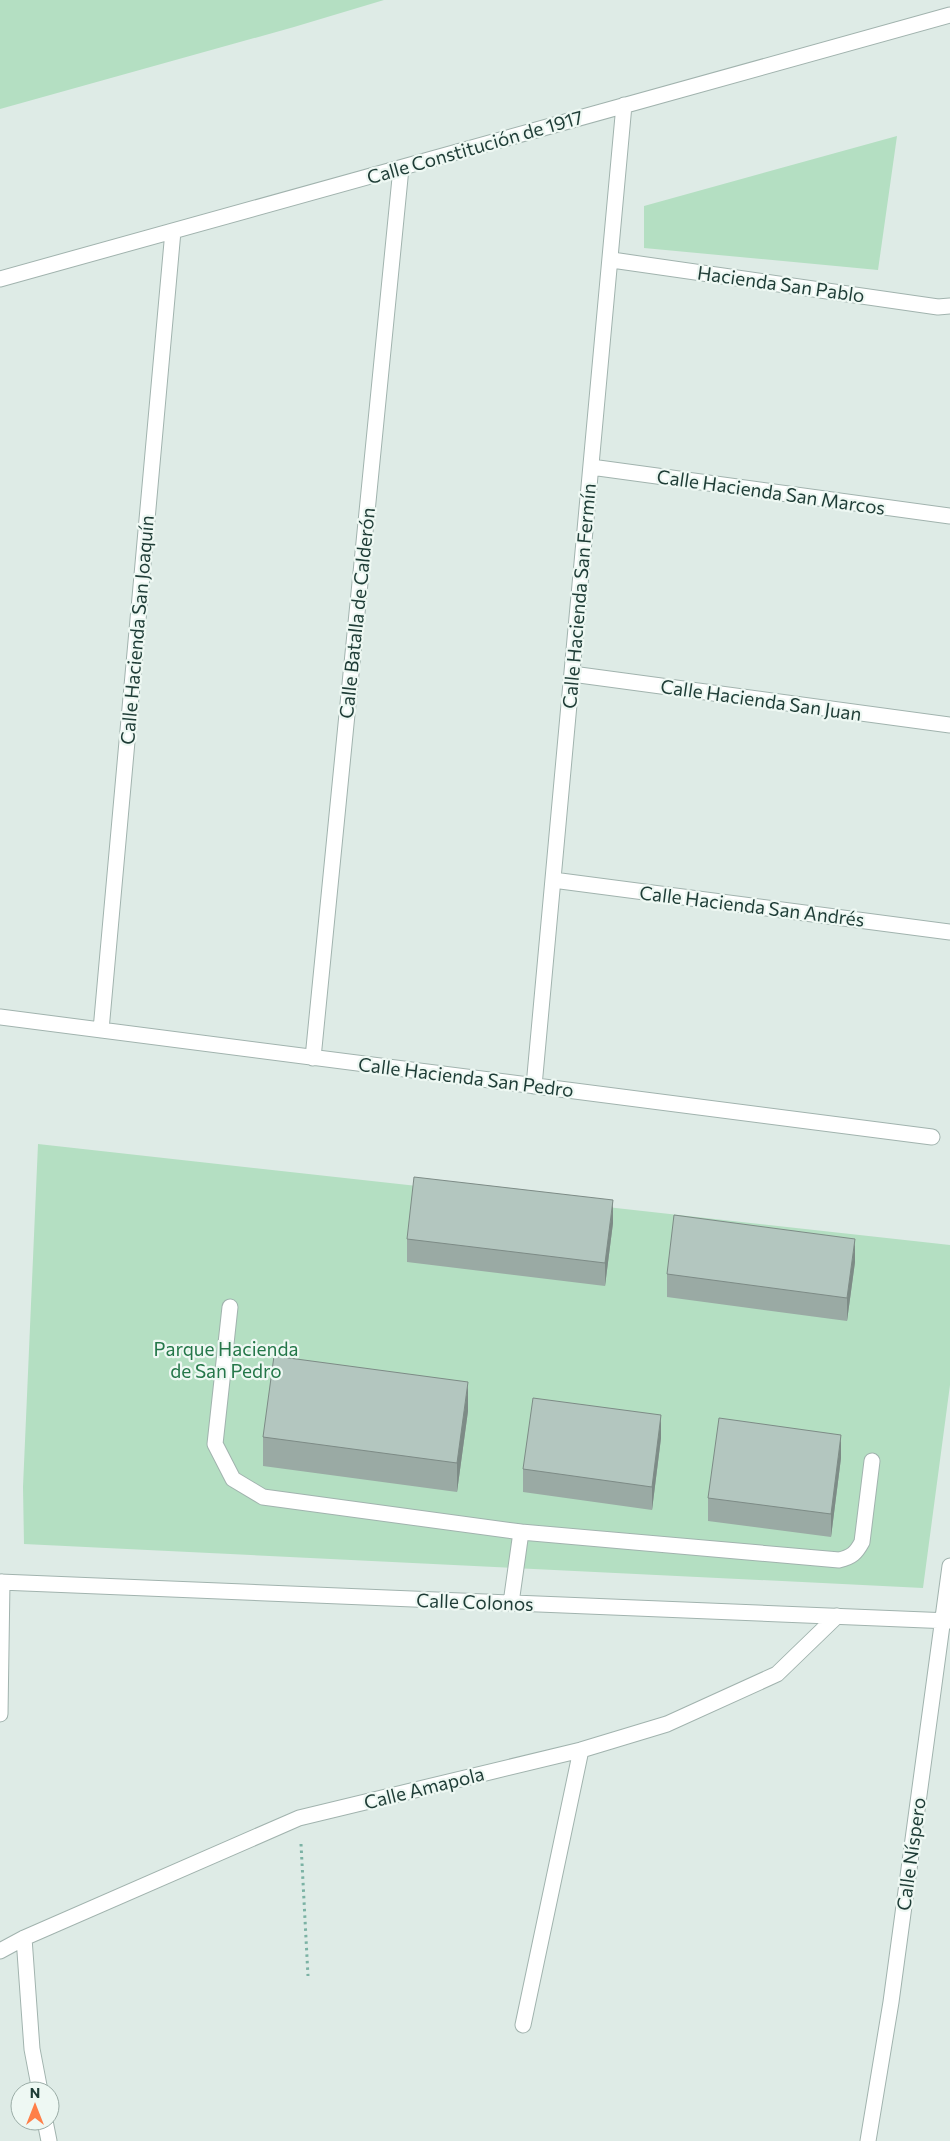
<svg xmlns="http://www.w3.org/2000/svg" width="950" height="2141" font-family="Commissioner,sans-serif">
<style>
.green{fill:#b4dfc2}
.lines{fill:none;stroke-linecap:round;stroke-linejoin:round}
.minor-casing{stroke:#a1b3ae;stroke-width:17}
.path{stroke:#7bb2a4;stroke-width:3;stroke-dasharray:2.5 4;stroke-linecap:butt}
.minor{stroke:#fff;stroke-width:15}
.wall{fill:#9aaaa4}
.shaded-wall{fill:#7d8b86}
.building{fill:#b3c6bf;stroke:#7d8b86}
.labels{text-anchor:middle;stroke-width:4.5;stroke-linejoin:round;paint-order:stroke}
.street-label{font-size:19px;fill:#1e3c36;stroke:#eef8f3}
.park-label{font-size:19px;fill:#247749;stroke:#eef8f3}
</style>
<rect width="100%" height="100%" fill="#deebe6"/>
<path class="green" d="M 0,0 L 384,0 L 294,27 L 0,109 Z
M 897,136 L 878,270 L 644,248 L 644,206 Z
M 38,1144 L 950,1245 L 950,1385 L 923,1588 L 24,1544 L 23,1487 Z"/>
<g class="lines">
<defs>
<path id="minor" d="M 612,260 L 938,307 L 950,306
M 0,279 L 950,15
M 591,467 L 950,516
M 572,674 L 950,725
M 553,880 L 950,932
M 0,1017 L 932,1137
M 101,1030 L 173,231
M 313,1058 L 401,168
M 534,1086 L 624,105
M 230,1307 L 215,1444 L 233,1479 L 263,1497 L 521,1532
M 0,1582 L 950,1621
M 511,1603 L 521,1532 L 839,1560 C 852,1557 856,1553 862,1542 L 872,1461
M 0,1714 L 2,1582
M 24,1938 L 32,2049 L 40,2091
M 0,1951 L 24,1938 L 299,1818 L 581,1750 L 667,1724 L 777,1674 L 837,1616
M 523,2025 L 581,1750
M 45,2121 L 49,2141
M 868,2141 L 891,2002 L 950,1566"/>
</defs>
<use href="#minor" class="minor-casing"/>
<path class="path" d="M 301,1844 L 308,1976"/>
<use href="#minor" class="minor"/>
</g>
<path class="wall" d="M 613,1223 L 605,1286 L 407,1262 L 407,1239 Z
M 855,1262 L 847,1321 L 667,1297 L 667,1274 Z
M 468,1411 L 457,1492 L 263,1466 L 263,1437 Z
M 661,1438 L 652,1510 L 523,1492 L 523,1469 Z
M 841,1458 L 831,1537 L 708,1521 L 708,1498 Z"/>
<path class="shaded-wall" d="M 613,1200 L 613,1223 L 605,1286 L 605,1263 Z
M 855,1239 L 855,1262 L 847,1321 L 847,1298 Z
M 468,1382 L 468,1411 L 457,1492 L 457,1463 Z
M 661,1415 L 661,1438 L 652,1510 L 652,1487 Z
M 841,1435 L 841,1458 L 831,1537 L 831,1514 Z"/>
<path class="building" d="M 414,1177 L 613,1200 L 605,1263 L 407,1239 Z
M 674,1215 L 855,1239 L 847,1298 L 667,1274 Z
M 274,1356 L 468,1382 L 457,1463 L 263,1437 Z
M 533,1398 L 661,1415 L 652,1487 L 523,1469 Z
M 719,1418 L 841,1435 L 831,1514 L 708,1498 Z"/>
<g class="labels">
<g class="street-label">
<text transform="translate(475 147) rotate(-16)" y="7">Calle Constitución de 1917</text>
<text transform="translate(781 284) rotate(8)" y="7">Hacienda San Pablo</text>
<text transform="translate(771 492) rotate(8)" y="7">Calle Hacienda San Marcos</text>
<text transform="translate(579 596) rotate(-85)" y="7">Calle Hacienda San Fermín</text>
<text transform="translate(357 613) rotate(-84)" y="7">Calle Batalla de Calderón</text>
<text transform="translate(137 630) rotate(-85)" y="7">Calle Hacienda San Joaquín</text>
<text transform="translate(761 700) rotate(8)" y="7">Calle Hacienda San Juan</text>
<text transform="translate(752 906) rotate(7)" y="7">Calle Hacienda San Andrés</text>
<text transform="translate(466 1077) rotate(7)" y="7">Calle Hacienda San Pedro</text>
<text transform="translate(475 1602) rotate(2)" y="7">Calle Colonos</text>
<text transform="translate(424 1788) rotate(-14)" y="7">Calle Amapola</text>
<text transform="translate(911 1854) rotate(-82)" y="7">Calle Níspero</text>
</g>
<g class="park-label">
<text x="226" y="1356">Parque Hacienda<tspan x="226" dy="22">de San Pedro</tspan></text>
</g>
</g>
<g transform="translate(35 2106)"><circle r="24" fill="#eef8f3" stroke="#9bada7"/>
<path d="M0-4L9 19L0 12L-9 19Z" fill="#ff7f48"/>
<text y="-8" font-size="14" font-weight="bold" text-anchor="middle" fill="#1e3c36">N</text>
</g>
</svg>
